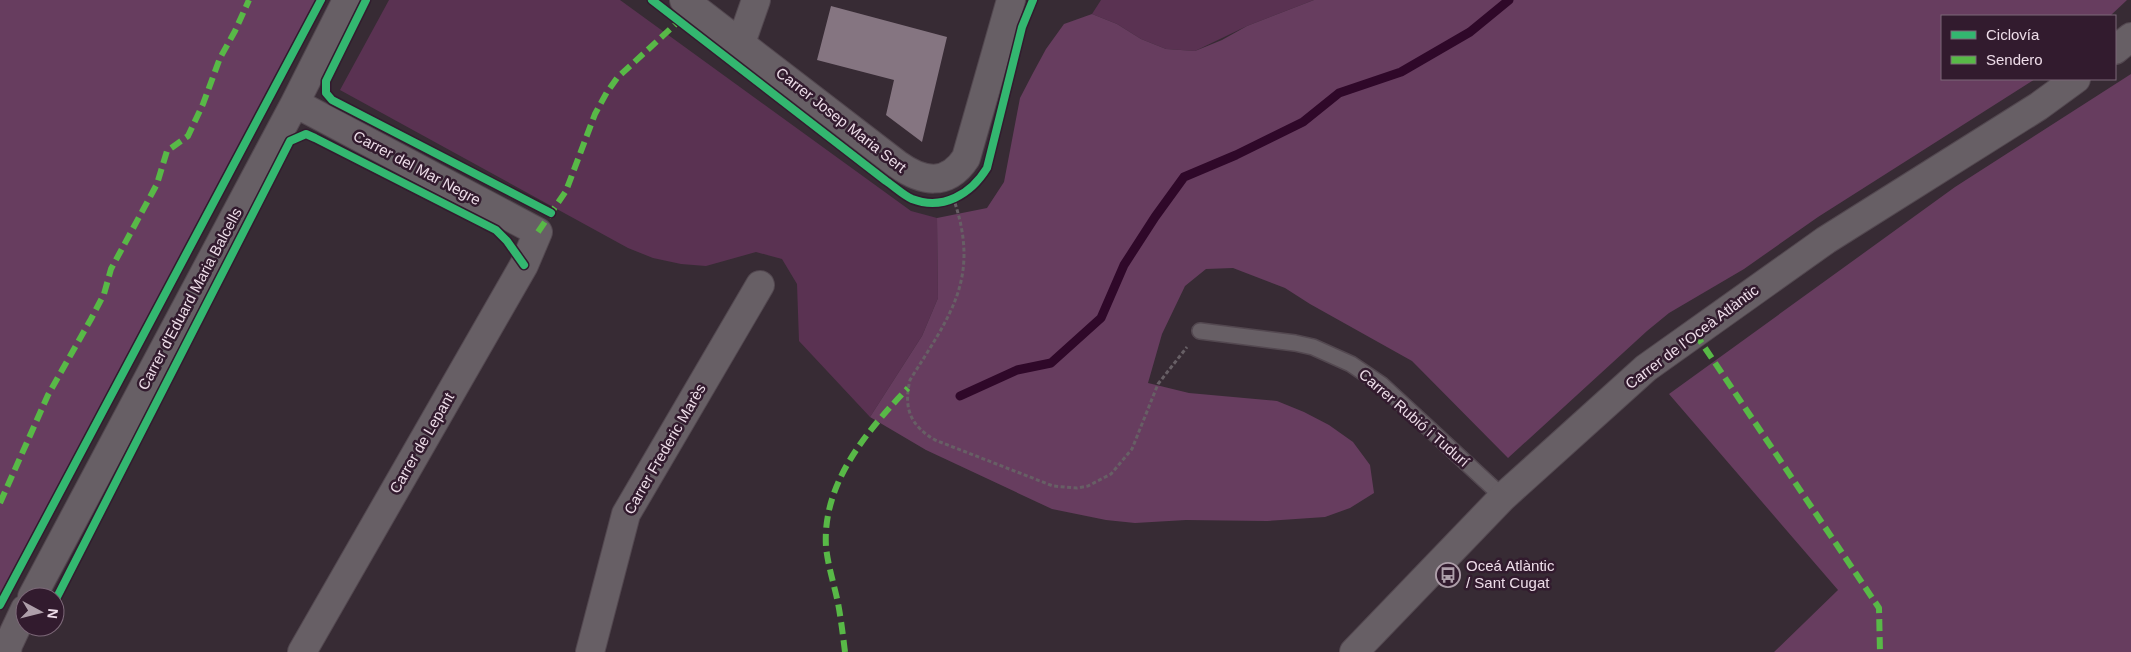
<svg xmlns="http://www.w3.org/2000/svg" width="2131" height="652" font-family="Arial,sans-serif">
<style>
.green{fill:#5a3252}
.forest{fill:#673d5f}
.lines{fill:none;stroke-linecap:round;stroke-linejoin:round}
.stream{stroke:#2f0829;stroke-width:9}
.building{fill:#857581}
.lane-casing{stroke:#534850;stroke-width:18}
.street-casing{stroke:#534850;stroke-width:30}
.path{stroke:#675f65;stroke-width:3;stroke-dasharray:4 2.5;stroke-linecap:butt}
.lane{stroke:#675f65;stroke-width:15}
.street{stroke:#675f65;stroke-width:28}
.quiet{stroke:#58b947;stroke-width:6;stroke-dasharray:12 6;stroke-linecap:butt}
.cycleway-casing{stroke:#321b2e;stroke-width:11}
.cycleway{stroke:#33b770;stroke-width:8}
.labels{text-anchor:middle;stroke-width:5;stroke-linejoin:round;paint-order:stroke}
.street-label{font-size:15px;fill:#eedde9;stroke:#321b2e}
.poi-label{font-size:15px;fill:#eedde9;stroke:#321b2e;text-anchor:start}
</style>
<rect width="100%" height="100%" fill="#372b34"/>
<path class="green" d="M 389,0 L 620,0 L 911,211 L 937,218 L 938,298 L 922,336 L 870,417 L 799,341 L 797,284 L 782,259 L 756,252 L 706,266 L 681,264 L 653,258 L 628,248 L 340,90 Z
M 1101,0 L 1314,0 L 1247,26 L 1195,51 L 1166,49 L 1141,39 L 1117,24 L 1092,14 Z"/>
<path class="forest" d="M 0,0 L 317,0 L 0,611 Z
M 1314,0 L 2127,0 L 2110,16 L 1942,16 L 1942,79 L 2035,79 L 1818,217 L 1744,269 L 1669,313 L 1647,331 L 1508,458 L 1412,361 L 1310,304 L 1285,288 L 1233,268 L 1206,269 L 1185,286 L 1162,334 L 1148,383 L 1189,393 L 1277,401 L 1304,412 L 1329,425 L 1353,442 L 1370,465 L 1374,493 L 1350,508 L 1325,517 L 1267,521 L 1186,520 L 1135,523 L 1106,520 L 1052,509 L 926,450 L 870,417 L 922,336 L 938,298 L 937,218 L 987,208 L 1004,182 L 1020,98 L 1033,73 L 1046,49 L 1064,24 L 1092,14 L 1117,24 L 1141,39 L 1166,49 L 1195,51 L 1222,40 L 1247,26 Z
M 2131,74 L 2131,652 L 1774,652 L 1838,590 L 1669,394 L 1955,187 Z"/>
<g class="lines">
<path class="stream" d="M 960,396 L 1017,370 L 1051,363 L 1101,318 L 1124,265 L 1155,217 L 1184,177 L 1236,155 L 1303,122 L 1339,93 L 1401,72 L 1470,32 L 1509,0"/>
</g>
<path class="building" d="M 831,6 L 947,37 L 922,142 L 886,115 L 894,80 L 817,60 Z"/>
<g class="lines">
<defs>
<path id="lane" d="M 1200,331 L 1295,343 L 1313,347 L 1351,364 L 1382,385 L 1503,497"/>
<path id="street" d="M 684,0 L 897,164 C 922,182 947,187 966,158 L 1011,0
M 741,43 L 756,0
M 2115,50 L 2131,37
M 295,103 L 538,232 L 524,265 L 302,652
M 32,597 L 295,103 L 347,0
M 7,652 L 8,645 L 25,609
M 590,652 L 626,514 L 760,285
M 1354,652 L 1503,497 L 1646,368 L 1826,240 L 2039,106 L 2076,79"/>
</defs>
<use href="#lane" class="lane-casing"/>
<use href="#street" class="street-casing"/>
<path class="path" d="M 955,203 C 980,280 949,317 910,380 C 903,409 911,426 935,440 L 1053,486 L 1077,488 L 1088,486 L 1111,474 L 1132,449 L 1158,384 L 1187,347"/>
<use href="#lane" class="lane"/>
<use href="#street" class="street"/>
<path class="quiet" d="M 538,232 L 566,191 L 595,114 L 607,92 L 617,78 L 679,21
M 1695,333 L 1879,608 L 1880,652
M 0,503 L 48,395 L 91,319 L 104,294 L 111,269 L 157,184 L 167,151 L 188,136 L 203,104 L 220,58 L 235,31 L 249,0
M 845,652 C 843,636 841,619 838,603 C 834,584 828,566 826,547 C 822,483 867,431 908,388"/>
<defs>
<path id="cycleway" d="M 366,0 L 326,81 L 326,93 L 332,100 L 551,213
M 652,0 L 886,181 C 895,187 903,195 912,199 C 943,211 971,194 987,168 L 1022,27 L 1033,0
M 55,601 L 290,141 L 306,134 L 315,138 L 496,230 L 507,241 L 524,265
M 0,605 L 321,0"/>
</defs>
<use href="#cycleway" class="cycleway-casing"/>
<use href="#cycleway" class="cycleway"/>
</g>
<defs>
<symbol id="bus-ring" viewBox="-11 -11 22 22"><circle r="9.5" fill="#321b2e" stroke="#ae9faa" stroke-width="1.5"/><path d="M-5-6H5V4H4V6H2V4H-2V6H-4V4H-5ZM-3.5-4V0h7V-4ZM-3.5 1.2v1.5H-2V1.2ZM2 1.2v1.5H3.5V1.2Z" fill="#ae9faa"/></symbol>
</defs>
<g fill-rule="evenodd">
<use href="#bus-ring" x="1434" y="561" width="28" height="28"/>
</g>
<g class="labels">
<g class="street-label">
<text transform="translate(841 120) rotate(38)" y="5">Carrer Josep Maria Sert</text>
<text transform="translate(417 168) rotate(28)" y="5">Carrer del Mar Negre</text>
<text transform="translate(190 299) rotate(-62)" y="5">Carrer d'Eduard Maria Balcells</text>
<text transform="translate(1692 337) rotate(-37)" y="5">Carrer de l'Oceà Atlàntic</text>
<text transform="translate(1414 418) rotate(41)" y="5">Carrer Rubió i Tudurí</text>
<text transform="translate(422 443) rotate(-60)" y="5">Carrer de Lepant</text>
<text transform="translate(665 449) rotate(-60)" y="5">Carrer Frederic Marès</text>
</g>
<g class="poi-label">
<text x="1466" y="571">Oceá Atlàntic<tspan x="1466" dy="17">/ Sant Cugat</tspan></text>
</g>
</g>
<rect x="1941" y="15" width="175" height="65" fill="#321b2e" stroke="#7d6979"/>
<rect x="1951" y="31" width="25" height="8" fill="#33b770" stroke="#7d6979"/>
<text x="1986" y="40" font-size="15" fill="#eedde9">Ciclovía</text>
<rect x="1951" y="56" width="25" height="8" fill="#58b947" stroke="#7d6979"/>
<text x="1986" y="65" font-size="15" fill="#eedde9">Sendero</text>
<g transform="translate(40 612) rotate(97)"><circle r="24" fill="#321b2e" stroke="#7d6979"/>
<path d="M0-4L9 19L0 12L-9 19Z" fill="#ae9faa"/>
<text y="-8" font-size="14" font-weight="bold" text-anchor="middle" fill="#eedde9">N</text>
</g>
</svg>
